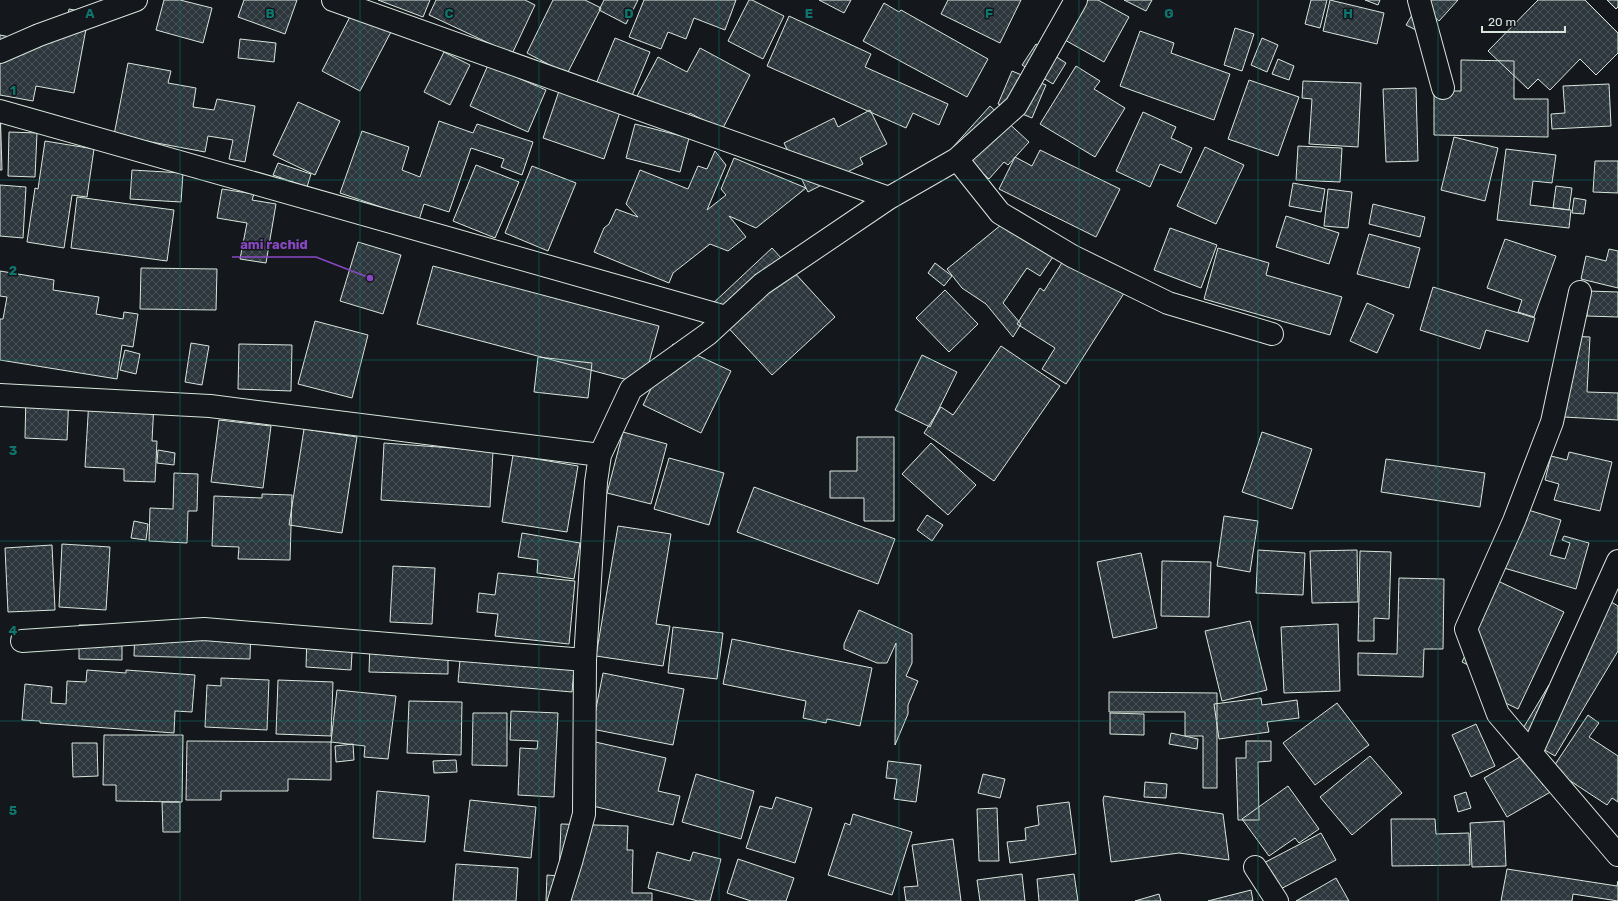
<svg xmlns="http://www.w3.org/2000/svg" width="1618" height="901" font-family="Rubik,sans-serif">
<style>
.building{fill:url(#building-cross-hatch);stroke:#d8e6dc}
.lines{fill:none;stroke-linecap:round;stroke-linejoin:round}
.minor-casing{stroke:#d8e6dc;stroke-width:24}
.minor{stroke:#14181c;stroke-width:22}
.grid{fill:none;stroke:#0f766e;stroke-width:1;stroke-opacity:0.55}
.grid-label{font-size:13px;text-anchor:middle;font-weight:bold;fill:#0f766e;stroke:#14181c;stroke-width:3;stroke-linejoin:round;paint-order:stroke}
.leader{fill:none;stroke:#8948c3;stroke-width:1.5}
.callout-dot{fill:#8948c3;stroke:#14181c;stroke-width:1.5}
.callout-label{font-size:13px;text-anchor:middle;font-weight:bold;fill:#8948c3;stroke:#14181c;stroke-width:3;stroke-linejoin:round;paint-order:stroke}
</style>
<defs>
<pattern id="building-cross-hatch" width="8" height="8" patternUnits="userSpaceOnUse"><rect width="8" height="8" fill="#2c363c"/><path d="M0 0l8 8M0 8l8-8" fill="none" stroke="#4a5358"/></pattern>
</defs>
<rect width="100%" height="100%" fill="#14181c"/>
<path class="building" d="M 164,0 L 180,0 L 212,8 L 203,43 L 156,30 Z
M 244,0 L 297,0 L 285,34 L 238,17 Z
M 378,0 L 430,0 L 423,17 Z
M 436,0 L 525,0 L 535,5 L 512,54 L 429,15 Z
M 553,0 L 585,0 L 601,8 L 567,74 L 527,53 Z
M 604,0 L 638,0 L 626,24 L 599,10 Z
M 644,0 L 736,0 L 725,30 L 694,18 L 686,39 L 668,32 L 661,49 L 629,37 Z
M 749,0 L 752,0 L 784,16 L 763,59 L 728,41 Z
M 819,0 L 851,0 L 844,13 Z
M 948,0 L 1021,0 L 1000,43 L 941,14 Z
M 1066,0 L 1098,0 L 1129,17 L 1104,62 L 1049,31 Z
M 1124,0 L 1152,0 L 1146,11 Z
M 1311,0 L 1327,0 L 1320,28 L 1305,24 Z
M 1330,0 L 1384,13 L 1377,44 L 1323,31 Z
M 1365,0 L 1380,0 L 1378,5 Z
M 1415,0 L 1458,0 L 1439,21 Z
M 1538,0 L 1585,0 L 1618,33 L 1618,53 L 1596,75 L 1580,59 L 1550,90 L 1538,79 L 1528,89 L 1488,51 Z
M 1607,0 L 1618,0 L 1618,7 L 1616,9 Z
M 884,3 L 899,12 L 901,10 L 988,59 L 967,97 L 863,41 Z
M 1417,7 L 1422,33 L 1406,25 Z
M 69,9 L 89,13 L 74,93 L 36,86 L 33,101 L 0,95 L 0,35 L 30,41 L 33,25 L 65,30 Z
M 354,9 L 392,30 L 360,91 L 322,71 Z
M 789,16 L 871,54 L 865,67 L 948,104 L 939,125 L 913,113 L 906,128 L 767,66 Z
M 1235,28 L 1254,34 L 1242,71 L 1224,65 Z
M 1140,31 L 1174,43 L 1171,53 L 1230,74 L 1214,120 L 1120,86 Z
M 615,38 L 650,52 L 631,98 L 596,84 Z
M 1262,38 L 1278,45 L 1267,72 L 1251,65 Z
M 240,39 L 276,43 L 274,62 L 238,58 Z
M 1036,44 L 1066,63 L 1053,84 L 1022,65 Z
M 700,48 L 750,75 L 722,130 L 690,113 L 684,123 L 636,98 L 658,57 L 687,72 Z
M 444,52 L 470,65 L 450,105 L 424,92 Z
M 1278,59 L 1294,66 L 1289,80 L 1272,74 Z
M 1461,60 L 1514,61 L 1514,99 L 1548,99 L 1548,137 L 1434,135 L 1434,91 L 1461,91 Z
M 128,63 L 171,71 L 168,83 L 196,88 L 193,107 L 214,110 L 217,99 L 255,106 L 245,162 L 229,159 L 233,140 L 208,136 L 205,152 L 114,135 Z
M 488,65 L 546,90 L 528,132 L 470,106 Z
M 1076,66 L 1100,81 L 1094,89 L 1125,108 L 1095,157 L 1040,124 Z
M 1012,71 L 1046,85 L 1032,118 L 998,104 Z
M 1249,80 L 1299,97 L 1278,156 L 1228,139 Z
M 1303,81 L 1361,83 L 1358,147 L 1309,144 L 1312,99 L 1302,98 Z
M 1609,84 L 1611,126 L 1552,129 L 1551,114 L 1565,113 L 1563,86 Z
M 1416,88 L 1418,161 L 1386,162 L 1383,89 Z
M 559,91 L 620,112 L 604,159 L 543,138 Z
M 298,102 L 340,121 L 315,175 L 273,155 Z
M 0,105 L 2,170 L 0,170 Z
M 990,106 L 1029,142 L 1008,165 L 1004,162 L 989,179 L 953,147 Z
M 870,110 L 887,144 L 860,158 L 863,164 L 808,192 L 784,143 L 834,118 L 838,127 Z
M 1143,112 L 1176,127 L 1171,138 L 1192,148 L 1181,173 L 1160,164 L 1150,187 L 1116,171 Z
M 439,121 L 473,133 L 477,124 L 533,142 L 522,175 L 501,167 L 504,159 L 471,148 L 449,212 L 424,204 L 419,220 L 340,193 L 362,131 L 409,147 L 402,170 L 420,177 Z
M 635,124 L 689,138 L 680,172 L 626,158 Z
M 9,132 L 37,133 L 35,177 L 8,176 Z
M 1454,137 L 1498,148 L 1485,201 L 1441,190 Z
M 45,141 L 94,149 L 87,197 L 72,195 L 64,248 L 27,242 L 35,188 L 38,189 Z
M 1298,146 L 1342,148 L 1340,182 L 1296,180 Z
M 1205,147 L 1244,165 L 1216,224 L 1177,206 Z
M 1506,149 L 1556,155 L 1552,183 L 1533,181 L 1530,205 L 1571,210 L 1569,228 L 1497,220 Z
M 1040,150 L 1120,189 L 1096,237 L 999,189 L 1015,157 L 1032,166 Z
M 715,151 L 726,165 L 707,210 L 726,195 L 721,189 L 734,158 L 806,188 L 756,228 L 729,216 L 746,237 L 728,251 L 710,244 L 673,273 L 669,283 L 594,252 L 604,228 L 609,224 L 616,209 L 638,217 L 626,204 L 640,170 L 688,189 L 698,166 L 707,169 Z
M 1595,161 L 1618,161 L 1618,193 L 1593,192 Z
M 278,163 L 311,174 L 307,187 L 273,175 Z
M 476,165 L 519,182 L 495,238 L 453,221 Z
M 532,166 L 576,183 L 548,251 L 505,233 Z
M 132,170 L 183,173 L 181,202 L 130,199 Z
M 1293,183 L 1325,189 L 1321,212 L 1289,206 Z
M 0,185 L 26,187 L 23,238 L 0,236 Z
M 1556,186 L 1572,188 L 1569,210 L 1553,208 Z
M 222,189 L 254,194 L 252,200 L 276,204 L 266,263 L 240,259 L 247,223 L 217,218 Z
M 1328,189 L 1352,192 L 1348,228 L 1324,226 Z
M 77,197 L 174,210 L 167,261 L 71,248 Z
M 1574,198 L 1586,200 L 1584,214 L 1572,213 Z
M 1373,204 L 1425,217 L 1420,237 L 1369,224 Z
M 1012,216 L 1059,248 L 1040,276 L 1027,268 L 1003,303 L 1021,324 L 1013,337 L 986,304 L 962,288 L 947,269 Z
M 1286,216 L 1339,233 L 1329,264 L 1276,247 Z
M 1170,228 L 1217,245 L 1201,288 L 1154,270 Z
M 1369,234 L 1420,248 L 1409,288 L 1357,274 Z
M 1505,239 L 1556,256 L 1534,317 L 1518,312 L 1522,300 L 1487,288 Z
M 358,242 L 401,255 L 383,314 L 340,301 Z
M 772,248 L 835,317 L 772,375 L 709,307 Z
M 1218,248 L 1269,263 L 1266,275 L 1342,297 L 1330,335 L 1204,299 Z
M 1609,249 L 1618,251 L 1618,288 L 1581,279 L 1586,256 L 1606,261 Z
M 1070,250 L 1128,287 L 1066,384 L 1042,369 L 1055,348 L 1017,324 L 1040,288 L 1044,291 Z
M 935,263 L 952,276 L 944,286 L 928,273 Z
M 433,266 L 659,326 L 643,384 L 417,324 Z
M 141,268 L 217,269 L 216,310 L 140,309 Z
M 0,271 L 54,280 L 53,290 L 99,297 L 96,314 L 123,319 L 124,312 L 138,314 L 133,347 L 122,345 L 117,379 L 0,360 L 0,319 L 3,319 L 7,297 L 0,296 Z
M 1433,287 L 1535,318 L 1528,342 L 1486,330 L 1480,349 L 1420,330 Z
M 945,290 L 978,324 L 949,352 L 916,318 Z
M 1588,291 L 1618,292 L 1618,317 L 1587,316 Z
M 1367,303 L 1394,315 L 1377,353 L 1350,341 Z
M 315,321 L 368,335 L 352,398 L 298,384 Z
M 1568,336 L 1590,337 L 1587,392 L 1618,393 L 1618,420 L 1564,417 Z
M 191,343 L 209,346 L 202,385 L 185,382 Z
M 239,344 L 292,345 L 291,391 L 238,389 Z
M 673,344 L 731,371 L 701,433 L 643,405 Z
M 1001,346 L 1060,386 L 994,481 L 924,433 L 941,407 L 953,415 Z
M 125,350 L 140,354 L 136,374 L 120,370 Z
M 922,355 L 957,372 L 930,427 L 895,410 Z
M 538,357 L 592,363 L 588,398 L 534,392 Z
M 26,393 L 69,395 L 67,440 L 25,438 Z
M 89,399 L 154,403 L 152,441 L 157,441 L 155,482 L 124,481 L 124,469 L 85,467 Z
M 219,420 L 271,426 L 263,488 L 211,482 Z
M 304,429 L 357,437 L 342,533 L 289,525 Z
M 623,432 L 667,444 L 651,504 L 607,493 Z
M 1262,432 L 1312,449 L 1292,509 L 1242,492 Z
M 857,437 L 894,437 L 894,521 L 864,521 L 864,498 L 830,498 L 830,471 L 857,471 Z
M 384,443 L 493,451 L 490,507 L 381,500 Z
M 931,443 L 976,485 L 948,515 L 902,474 Z
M 158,450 L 175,453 L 174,465 L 157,463 Z
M 1569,452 L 1612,462 L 1600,511 L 1554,500 L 1559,484 L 1545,480 L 1551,456 L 1567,460 Z
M 513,455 L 578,466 L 567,532 L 502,522 Z
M 669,458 L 724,473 L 709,525 L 654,509 Z
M 1386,459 L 1485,473 L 1480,507 L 1381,492 Z
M 174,473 L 198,474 L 197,511 L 188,511 L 187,543 L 149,541 L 150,508 L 173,509 Z
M 754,487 L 895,539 L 878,584 L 737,532 Z
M 262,494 L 292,495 L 290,560 L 238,559 L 239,547 L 212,546 L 214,496 L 262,498 Z
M 1515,506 L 1561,520 L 1550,555 L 1565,559 L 1570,543 L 1562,540 L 1564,536 L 1589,543 L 1576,589 L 1497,566 Z
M 927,515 L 943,525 L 932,541 L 917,530 Z
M 1224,516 L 1258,521 L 1250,572 L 1217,566 Z
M 134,521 L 148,524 L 146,540 L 131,538 Z
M 618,526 L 671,534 L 656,624 L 670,626 L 663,666 L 596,656 Z
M 522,533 L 580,543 L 574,579 L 537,573 L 538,560 L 518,557 Z
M 62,544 L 110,547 L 106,610 L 59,607 Z
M 52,545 L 55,610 L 8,612 L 5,548 Z
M 1258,550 L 1305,553 L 1303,595 L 1256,593 Z
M 1357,550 L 1358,602 L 1312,603 L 1310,551 Z
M 1360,551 L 1391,552 L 1389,619 L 1374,618 L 1374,641 L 1358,641 Z
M 1141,553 L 1157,628 L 1113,638 L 1097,562 Z
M 1162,561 L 1211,562 L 1209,617 L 1161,616 Z
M 393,566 L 435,568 L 432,624 L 390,622 Z
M 498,573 L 575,581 L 569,644 L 495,636 L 498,614 L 477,612 L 479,593 L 495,595 Z
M 1483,574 L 1564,612 L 1518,709 L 1487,694 L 1494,678 L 1462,662 L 1476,633 Z
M 1399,578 L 1444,579 L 1443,649 L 1424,649 L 1423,677 L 1358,675 L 1358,653 L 1397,654 Z
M 1598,594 L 1618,606 L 1618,651 L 1555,756 L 1519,735 L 1549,685 L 1551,686 Z
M 859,610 L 912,634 L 912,663 L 906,676 L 918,681 L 908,705 L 908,714 L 895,745 L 896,643 L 887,663 L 877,663 L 844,649 L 844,644 Z
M 1250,621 L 1267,690 L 1222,701 L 1205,631 Z
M 1338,624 L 1340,691 L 1284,693 L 1281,627 Z
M 79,625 L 122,625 L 122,660 L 79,659 Z
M 251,626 L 250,659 L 134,656 L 135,629 Z
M 673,627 L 723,633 L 717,679 L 668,673 Z
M 307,634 L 353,636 L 351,670 L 306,667 Z
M 732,639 L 872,668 L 860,726 L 827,719 L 826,723 L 803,718 L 806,701 L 723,684 Z
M 370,643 L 448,645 L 448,674 L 369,672 Z
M 461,649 L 575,658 L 572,692 L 458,682 Z
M 87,670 L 126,673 L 126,670 L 195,675 L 192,712 L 175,711 L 174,733 L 40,723 L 40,721 L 22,720 L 25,684 L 52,687 L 51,703 L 66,704 L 67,681 L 86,682 Z
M 603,673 L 684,689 L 673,745 L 592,729 Z
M 221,678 L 269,680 L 267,730 L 205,727 L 207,685 L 221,686 Z
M 278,680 L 333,682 L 331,736 L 276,734 Z
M 337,690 L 396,696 L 388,759 L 364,757 L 365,746 L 331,742 Z
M 1109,692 L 1217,693 L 1217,788 L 1203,788 L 1203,736 L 1185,736 L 1185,712 L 1109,712 Z
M 1261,698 L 1262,705 L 1297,700 L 1299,718 L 1267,722 L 1269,732 L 1219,739 L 1214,704 Z
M 409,701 L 462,702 L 461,755 L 407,753 Z
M 1337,703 L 1369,745 L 1315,785 L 1283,743 Z
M 511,711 L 558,713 L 554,797 L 518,795 L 520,748 L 537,749 L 538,741 L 510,740 Z
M 473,713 L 507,713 L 507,766 L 472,765 Z
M 1110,713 L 1144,714 L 1144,735 L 1110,734 Z
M 1588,715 L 1599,723 L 1589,737 L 1618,756 L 1618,802 L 1612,798 L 1607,805 L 1552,769 Z
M 1476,724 L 1495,766 L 1471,777 L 1452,735 Z
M 1171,733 L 1198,739 L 1197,749 L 1169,744 Z
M 104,735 L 183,735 L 182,802 L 116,801 L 116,785 L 103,785 Z
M 187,741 L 331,742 L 331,780 L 288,779 L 288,791 L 221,791 L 221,800 L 186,800 Z
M 591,741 L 666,758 L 658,791 L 680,796 L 673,825 L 576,802 Z
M 1246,741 L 1271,741 L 1271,761 L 1258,762 L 1259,820 L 1238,820 L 1236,758 L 1246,758 Z
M 72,743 L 97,743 L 98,776 L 73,777 Z
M 353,744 L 354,760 L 336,762 L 335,746 Z
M 1525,754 L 1543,785 L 1549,782 L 1554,790 L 1507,817 L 1484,778 Z
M 1370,756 L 1402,793 L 1352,835 L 1320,797 Z
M 456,760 L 457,772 L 434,773 L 433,761 Z
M 888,761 L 921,765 L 916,802 L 894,799 L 897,779 L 886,778 Z
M 696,774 L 754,791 L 741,839 L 682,822 Z
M 983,774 L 1005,779 L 1000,798 L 978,793 Z
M 1145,782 L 1167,784 L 1166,798 L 1144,797 Z
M 1288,786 L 1319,829 L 1299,843 L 1295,838 L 1269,856 L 1242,819 Z
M 377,791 L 429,796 L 425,842 L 373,838 Z
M 1466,792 L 1471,808 L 1458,812 L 1454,796 Z
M 1104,796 L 1223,814 L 1229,860 L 1179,853 L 1111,862 L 1103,800 Z
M 776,797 L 812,808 L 795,863 L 746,848 L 760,806 L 772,809 Z
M 470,800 L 536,807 L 531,858 L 464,851 Z
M 162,802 L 180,802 L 180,832 L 163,832 Z
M 1069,802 L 1076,854 L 1010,863 L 1007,842 L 1026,840 L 1025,828 L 1039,825 L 1037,806 Z
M 997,808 L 999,861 L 979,861 L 977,809 Z
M 853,814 L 912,832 L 892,895 L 828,875 L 845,823 L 850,825 Z
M 1391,819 L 1435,819 L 1436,834 L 1469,833 L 1470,865 L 1392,866 Z
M 1504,821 L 1506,866 L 1472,867 L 1470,823 Z
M 561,824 L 628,826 L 627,850 L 633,850 L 632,893 L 652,893 L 652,901 L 546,901 L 547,875 L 559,876 Z
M 1321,833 L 1336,860 L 1273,893 L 1258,866 Z
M 953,839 L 961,901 L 906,901 L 904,887 L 918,886 L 912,845 Z
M 657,852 L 690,861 L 693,852 L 721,859 L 710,901 L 698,901 L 648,888 Z
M 738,859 L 794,878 L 786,901 L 751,901 L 727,893 Z
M 456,864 L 518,868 L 516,901 L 453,901 Z
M 1507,869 L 1617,886 L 1618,881 L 1618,901 L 1573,894 L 1572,901 L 1501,901 Z
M 1022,874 L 1025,901 L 980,901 L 977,880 Z
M 1074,874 L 1078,901 L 1039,901 L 1037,879 Z
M 1336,878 L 1349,901 L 1296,901 Z
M 1251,890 L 1253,901 L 1208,901 Z
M 1159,894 L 1161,901 L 1135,901 Z"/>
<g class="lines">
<defs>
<path id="minor" d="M 333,0 L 889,198
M 1419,0 L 1443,88
M 0,52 L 39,35 L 136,0
M 0,111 L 726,317
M 957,159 L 1000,213 L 1072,256 L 1168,303 L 1272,334
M 1580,292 L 1552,422 L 1514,521 L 1466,629 L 1498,714 L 1618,855
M 0,395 L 210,406 L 600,455
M 22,641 L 204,629 L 585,660
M 1531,753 L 1618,561
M 1255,867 L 1277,901
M 559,901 L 571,862 L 584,814 L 585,660 L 596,482 L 600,455 L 631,389 L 708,334 L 762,284 L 889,198 L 957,159 L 1016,106 L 1076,0"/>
</defs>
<use href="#minor" class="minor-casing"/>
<use href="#minor" class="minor"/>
</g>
<path class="grid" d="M 180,0 L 180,901M 360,0 L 360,901M 539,0 L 539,901M 719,0 L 719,901M 899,0 L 899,901M 1079,0 L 1079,901M 1258,0 L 1258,901M 1438,0 L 1438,901M 0,180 L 1618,180M 0,360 L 1618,360M 0,541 L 1618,541M 0,721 L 1618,721"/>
<g class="grid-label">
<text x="90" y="18">A</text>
<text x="270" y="18">B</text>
<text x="449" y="18">C</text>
<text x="629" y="18">D</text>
<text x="809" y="18">E</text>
<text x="989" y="18">F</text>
<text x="1169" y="18">G</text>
<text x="1348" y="18">H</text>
<text x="13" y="95">1</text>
<text x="13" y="275">2</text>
<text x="13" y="455">3</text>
<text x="13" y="635">4</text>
<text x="13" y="815">5</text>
</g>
<path class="leader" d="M370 278L316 257H232"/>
<circle class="callout-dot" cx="370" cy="278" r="4"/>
<g class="callout-label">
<text x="274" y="249">ami rachid</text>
</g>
<path d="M1482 26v6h83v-6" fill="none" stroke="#d8e6dc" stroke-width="2"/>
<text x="1488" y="26" font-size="12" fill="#d8e6dc" stroke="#14181c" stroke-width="3" paint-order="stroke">20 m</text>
</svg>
